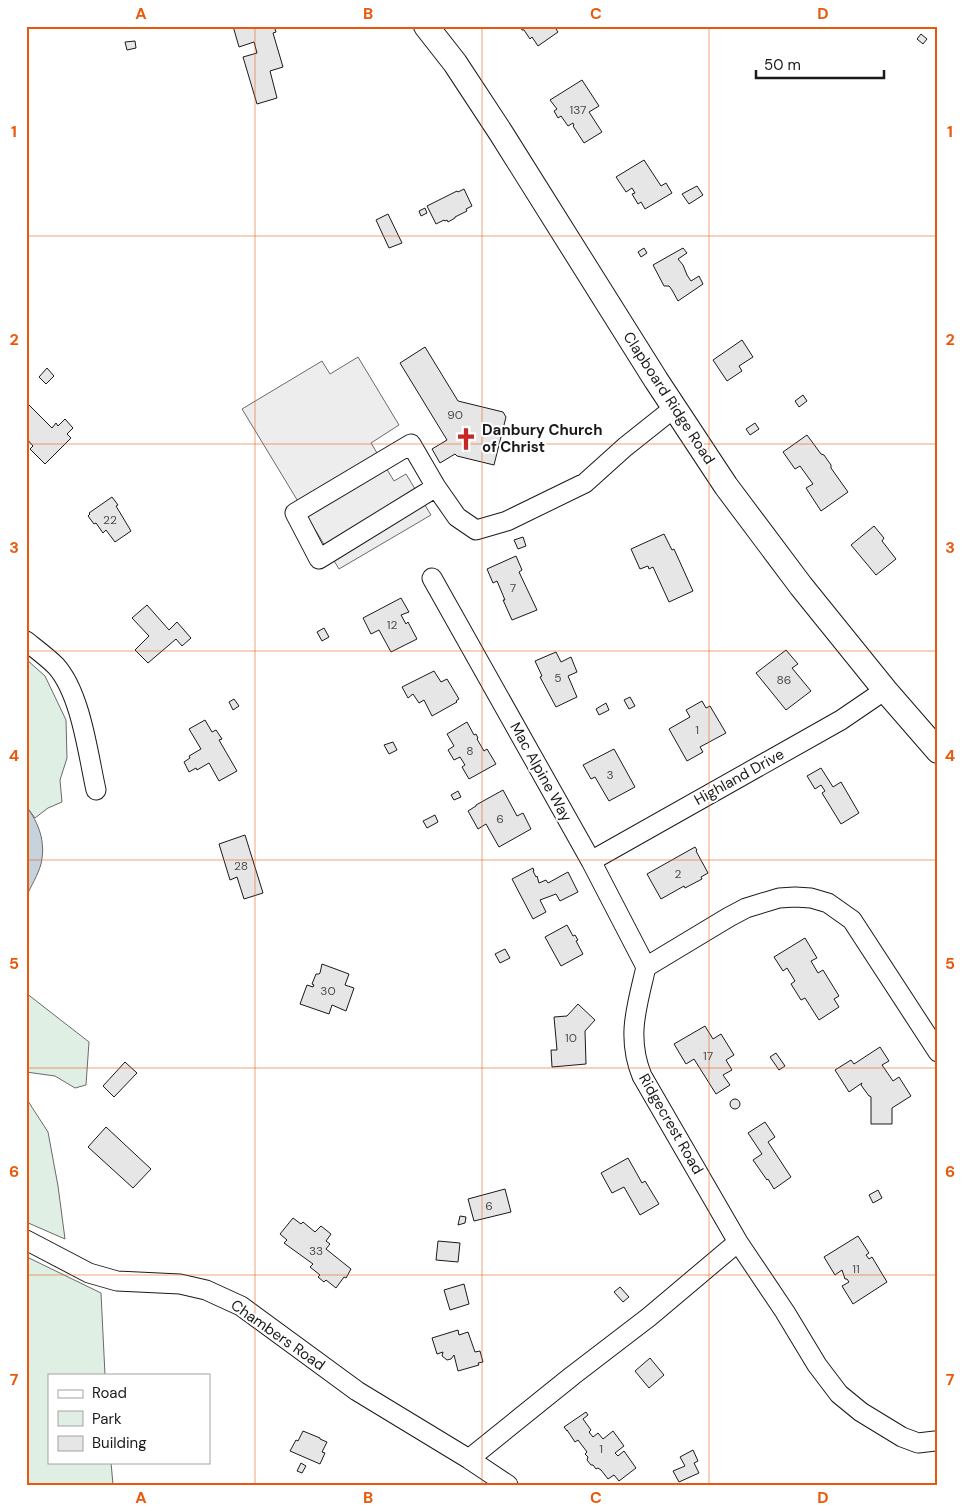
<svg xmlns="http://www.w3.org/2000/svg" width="964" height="1511" font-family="'DM Sans',sans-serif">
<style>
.green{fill:#e0efe3;stroke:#6a6a6a}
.parking{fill:#ededed;stroke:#6a6a6a}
.water{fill:#c6d2dc;stroke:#6a6a6a}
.building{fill:#e6e6e6;stroke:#1a1a1a}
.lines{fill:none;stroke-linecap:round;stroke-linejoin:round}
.minor-casing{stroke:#1a1a1a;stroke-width:21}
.major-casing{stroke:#1a1a1a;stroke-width:26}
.minor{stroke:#fff;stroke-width:19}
.major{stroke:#fff;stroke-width:24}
.grid{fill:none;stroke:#e8590c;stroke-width:1;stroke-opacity:0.55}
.labels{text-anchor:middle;stroke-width:4;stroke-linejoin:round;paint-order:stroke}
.number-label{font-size:12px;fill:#4d4d4d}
.street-label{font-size:15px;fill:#1a1a1a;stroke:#fff}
.poi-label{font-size:15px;font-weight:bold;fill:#1a1a1a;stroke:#fff;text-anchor:start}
.neatline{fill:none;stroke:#e8590c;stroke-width:2}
.grid-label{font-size:16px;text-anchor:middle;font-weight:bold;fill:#e8590c}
</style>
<rect width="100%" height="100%" fill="#fff"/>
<path class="green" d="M 26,659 L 45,676 L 66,720 L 67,758 L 60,780 L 62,802 L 48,808 L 35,818 L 26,806 Z
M 26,993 L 89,1042 L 86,1085 L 75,1088 L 55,1076 L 26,1072 Z
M 26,1098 L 48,1132 L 58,1186 L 65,1239 L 26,1222 Z
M 29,1258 L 101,1293 L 105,1375 L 49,1375 L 49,1462 L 111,1462 L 113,1485 L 26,1485 L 26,1264 Z"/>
<path class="parking" d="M 358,357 L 399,425 L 371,443 L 394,481 L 406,474 L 431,515 L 339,569 L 242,409 L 322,361 L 330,374 Z"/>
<path class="water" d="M 26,806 C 39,823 46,842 41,864 C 38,875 31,886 26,897 Z"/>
<path class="building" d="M 233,26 L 274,26 L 276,32 L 273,33 L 283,67 L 270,71 L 277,98 L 257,104 L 243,57 L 257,53 L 254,42 L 239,47 Z
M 520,26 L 554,26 L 558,32 L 538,46 L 532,37 L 530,39 L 524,30 L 522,30 Z
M 921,34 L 927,39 L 923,44 L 917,39 Z
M 135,41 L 136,48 L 127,50 L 125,42 Z
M 582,80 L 599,106 L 589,112 L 602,132 L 584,143 L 573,126 L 574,125 L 573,123 L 568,126 L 561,116 L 558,118 L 554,111 L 557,109 L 550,100 Z
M 644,160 L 661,186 L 666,183 L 672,193 L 645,209 L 641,202 L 638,204 L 632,194 L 635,193 L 632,188 L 626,192 L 616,177 Z
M 697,186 L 703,195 L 689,204 L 682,194 Z
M 464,189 L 472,206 L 466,209 L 467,211 L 455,217 L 455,218 L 448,222 L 447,220 L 445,221 L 444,220 L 436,224 L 427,206 L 457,191 L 458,192 Z
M 425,208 L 427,213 L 421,216 L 419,211 Z
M 388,214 L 402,243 L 389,248 L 376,220 Z
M 644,248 L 647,253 L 641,257 L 638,252 Z
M 683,248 L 687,253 L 678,259 L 683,265 L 687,275 L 691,281 L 699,276 L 703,284 L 678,301 L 672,290 L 669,286 L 664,286 L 653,265 Z
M 742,340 L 753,357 L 739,366 L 742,371 L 727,381 L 713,360 Z
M 425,347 L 458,401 L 503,412 L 506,417 L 494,465 L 457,456 L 455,454 L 440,463 L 432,449 L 447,440 L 400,363 Z
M 47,368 L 54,376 L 46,384 L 39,377 Z
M 803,395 L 807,401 L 799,407 L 795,401 Z
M 26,402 L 52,428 L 56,423 L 58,426 L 65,419 L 73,428 L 67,434 L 71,438 L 45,464 L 30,449 L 33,446 L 26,438 Z
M 755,423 L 759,429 L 750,435 L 746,429 Z
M 807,435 L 821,454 L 824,455 L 831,465 L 831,468 L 848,492 L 821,511 L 806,488 L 813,484 L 800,466 L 795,469 L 783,452 Z
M 112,497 L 118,505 L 116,506 L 131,531 L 115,542 L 106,530 L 103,533 L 96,523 L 94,524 L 88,516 L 90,514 L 89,513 Z
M 874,526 L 884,538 L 882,541 L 896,559 L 876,575 L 851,545 Z
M 664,534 L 672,550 L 674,549 L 693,591 L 669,602 L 653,567 L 649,569 L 648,566 L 640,569 L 631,549 Z
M 523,537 L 526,546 L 518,549 L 514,540 Z
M 516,556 L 522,570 L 519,572 L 537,610 L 512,620 L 503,600 L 505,600 L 497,581 L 493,583 L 487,569 Z
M 401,598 L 409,612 L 401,615 L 406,624 L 408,622 L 417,639 L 391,652 L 379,630 L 371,634 L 363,618 Z
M 147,605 L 169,630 L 177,622 L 191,638 L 182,646 L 176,639 L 148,663 L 135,650 L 149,636 L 132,618 Z
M 324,628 L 329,637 L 322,641 L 317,632 Z
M 786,650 L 798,664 L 792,668 L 811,691 L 786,710 L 756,673 Z
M 556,652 L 561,662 L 571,657 L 577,672 L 568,676 L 577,697 L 556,707 L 540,677 L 542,676 L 535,661 Z
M 434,671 L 441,682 L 447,679 L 459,699 L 456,701 L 457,702 L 432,716 L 424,700 L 419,703 L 413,694 L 408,698 L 402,687 Z
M 630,697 L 635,706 L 629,709 L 624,700 Z
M 234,699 L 239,706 L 233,710 L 229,702 Z
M 702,701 L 706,708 L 710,706 L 726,733 L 700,747 L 703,752 L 687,761 L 669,729 L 690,717 L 686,710 Z
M 606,703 L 609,710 L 599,715 L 596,709 Z
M 205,720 L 212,732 L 216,730 L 222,739 L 219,740 L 237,771 L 219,781 L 209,763 L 197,770 L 196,768 L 189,772 L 184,762 L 190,758 L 189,756 L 201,749 L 189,729 Z
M 467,722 L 474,735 L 476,734 L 478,738 L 477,739 L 484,751 L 487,749 L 496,764 L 469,779 L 462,767 L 465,765 L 460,757 L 454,760 L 448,750 L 454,746 L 447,734 Z
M 393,742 L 397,750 L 389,754 L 384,745 Z
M 614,749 L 635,787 L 609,801 L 595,777 L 591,779 L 583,765 Z
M 821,768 L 833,787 L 841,782 L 859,813 L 841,824 L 822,793 L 825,791 L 821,785 L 815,789 L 807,776 Z
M 503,790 L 517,816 L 523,813 L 531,829 L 499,847 L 486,824 L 478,829 L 468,811 L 476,806 L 476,805 Z
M 458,791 L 461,797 L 454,800 L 451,795 Z
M 435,815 L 438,822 L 427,828 L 423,821 Z
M 245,835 L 263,893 L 244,899 L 237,877 L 230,880 L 219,844 Z
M 695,847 L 697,850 L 696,851 L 708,873 L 701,877 L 702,879 L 685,888 L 684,886 L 661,899 L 647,874 Z
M 533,868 L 534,871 L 533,871 L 536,877 L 537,876 L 539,883 L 546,880 L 548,883 L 568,872 L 578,892 L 560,901 L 556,894 L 540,900 L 546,912 L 533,919 L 512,879 Z
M 567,925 L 573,936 L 575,935 L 578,940 L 576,941 L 583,954 L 561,966 L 545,937 Z
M 805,938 L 817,958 L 811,961 L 818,973 L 823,970 L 839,996 L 834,999 L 839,1007 L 819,1020 L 805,998 L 801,1000 L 791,984 L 795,981 L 787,968 L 783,971 L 774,957 Z
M 505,949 L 510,958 L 500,963 L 495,954 Z
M 322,964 L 349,974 L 345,985 L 354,988 L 346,1011 L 332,1005 L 329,1014 L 300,1004 L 307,985 L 313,987 L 314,985 L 312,984 L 316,974 L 319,974 L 320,973 Z
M 578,1004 L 595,1020 L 585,1031 L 586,1064 L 552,1067 L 551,1050 L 557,1050 L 554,1017 L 567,1016 Z
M 705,1026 L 713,1039 L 721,1034 L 734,1055 L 726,1060 L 732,1070 L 723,1075 L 730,1085 L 716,1094 L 694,1059 L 686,1064 L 674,1044 Z
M 880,1047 L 889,1061 L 882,1065 L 893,1081 L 899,1077 L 911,1096 L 892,1108 L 892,1124 L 871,1124 L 871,1097 L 870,1096 L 869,1096 L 861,1085 L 862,1083 L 849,1092 L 835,1070 L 851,1060 L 854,1064 Z
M 776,1053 L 785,1066 L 779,1070 L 770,1057 Z
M 125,1062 L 137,1073 L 114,1097 L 103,1086 Z
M730 1104a5 5 0 1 1 10 0a5 5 0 1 1-10 0Z
M 765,1122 L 775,1137 L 768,1142 L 791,1177 L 774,1189 L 768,1179 L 767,1180 L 753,1160 L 762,1154 L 748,1133 Z
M 106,1127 L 151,1169 L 133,1188 L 88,1147 Z
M 628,1158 L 642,1183 L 645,1181 L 659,1204 L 640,1215 L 624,1187 L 612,1193 L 601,1173 Z
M 505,1189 L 511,1212 L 474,1221 L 468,1199 Z
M 878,1190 L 882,1198 L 873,1203 L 869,1195 Z
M 460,1216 L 466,1217 L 465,1223 L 458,1225 Z
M 293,1218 L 301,1224 L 303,1222 L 315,1232 L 321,1226 L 331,1234 L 326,1241 L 330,1244 L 326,1249 L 351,1269 L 346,1278 L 344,1277 L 336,1288 L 326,1280 L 324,1282 L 318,1277 L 320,1275 L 310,1267 L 313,1264 L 284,1243 L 287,1240 L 280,1234 Z
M 858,1236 L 869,1253 L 866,1255 L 869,1259 L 872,1257 L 887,1282 L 853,1304 L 842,1286 L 849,1282 L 847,1279 L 845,1279 L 842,1270 L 835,1275 L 824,1257 Z
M 438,1241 L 460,1243 L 458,1262 L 436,1260 Z
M 464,1284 L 469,1304 L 450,1310 L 444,1290 Z
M 620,1287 L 629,1297 L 623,1302 L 614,1292 Z
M 458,1330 L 459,1335 L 468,1332 L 475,1352 L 480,1351 L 483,1362 L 478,1363 L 479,1365 L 458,1371 L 454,1355 L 451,1359 L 447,1360 L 442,1356 L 443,1352 L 437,1354 L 432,1338 Z
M 650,1358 L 664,1375 L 649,1388 L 635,1371 Z
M 586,1412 L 588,1415 L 583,1419 L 591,1430 L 589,1432 L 593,1437 L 598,1433 L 603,1439 L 613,1431 L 624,1446 L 615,1453 L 618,1456 L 624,1451 L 636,1468 L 619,1481 L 614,1475 L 608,1479 L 601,1470 L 598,1468 L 596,1469 L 593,1465 L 591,1465 L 587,1460 L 588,1457 L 585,1454 L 587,1452 L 578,1440 L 575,1442 L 567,1430 L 567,1431 L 564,1427 Z
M 303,1431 L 320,1438 L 320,1439 L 327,1442 L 322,1452 L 325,1453 L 320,1464 L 290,1451 L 296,1440 L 298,1441 Z
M 693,1450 L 698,1461 L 694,1463 L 699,1473 L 679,1482 L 673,1471 L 685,1466 L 680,1457 Z
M 301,1463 L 306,1466 L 302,1473 L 297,1471 Z"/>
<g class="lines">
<defs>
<path id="minor" d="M 436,487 L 319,559 L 295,513 L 411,444 L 436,487 L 457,517 L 476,530 L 507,521 L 585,483 L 625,447 L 674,408
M 432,578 L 591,861 L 646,967
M 26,641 C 36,649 47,657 56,666 C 81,694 88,754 96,790
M 591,861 L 841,720 L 885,690
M 26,1240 L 89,1273 L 117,1281 L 180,1284 L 206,1290 L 241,1306 L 357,1391 L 469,1459 L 508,1485
M 935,1441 L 918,1443 L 902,1437 L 861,1412 L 839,1394 L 817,1365 L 785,1312 L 738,1242 L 642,1076 C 626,1037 637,1006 646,967 L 729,917 L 746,908 L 779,898 L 795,897 L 811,898 L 828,903 L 852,920 L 938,1052
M 469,1459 L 572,1376 L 649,1317 L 738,1242"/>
<path id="major" d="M 426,26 L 455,63 L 501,133 L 656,380 L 726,486 L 801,586 L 885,690 L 938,751"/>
</defs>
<use href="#minor" class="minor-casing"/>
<use href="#major" class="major-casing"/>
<use href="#minor" class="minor"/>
<use href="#major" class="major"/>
</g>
<path class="grid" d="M 255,26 L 255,1485M 482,26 L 482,1485M 709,26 L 709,1485M 26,236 L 938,236M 26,444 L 938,444M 26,651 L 938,651M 26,860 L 938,860M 26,1068 L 938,1068M 26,1275 L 938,1275"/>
<defs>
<symbol id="church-bare" viewBox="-9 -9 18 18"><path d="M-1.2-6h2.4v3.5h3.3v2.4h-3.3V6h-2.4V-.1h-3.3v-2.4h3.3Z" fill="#c62828" stroke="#fff" stroke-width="2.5" paint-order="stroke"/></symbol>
</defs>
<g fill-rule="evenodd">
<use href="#church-bare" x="450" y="423" width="32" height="32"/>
</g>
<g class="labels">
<g class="number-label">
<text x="578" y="114">137</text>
<text x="455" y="419">90</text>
<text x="110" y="524">22</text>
<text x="513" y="592">7</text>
<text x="392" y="629">12</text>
<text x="558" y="682">5</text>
<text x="784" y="684">86</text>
<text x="697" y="734">1</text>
<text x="470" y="755">8</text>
<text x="610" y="779">3</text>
<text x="500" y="823">6</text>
<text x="241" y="870">28</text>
<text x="678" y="878">2</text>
<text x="328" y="995">30</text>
<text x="571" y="1042">10</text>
<text x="708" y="1060">17</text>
<text x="489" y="1210">6</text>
<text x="316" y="1255">33</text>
<text x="856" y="1273">11</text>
<text x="601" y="1453">1</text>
</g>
<g class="street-label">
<text transform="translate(669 398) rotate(57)" y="5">Clapboard Ridge Road</text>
<text transform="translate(541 772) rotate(61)" y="5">Mac Alpine Way</text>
<text transform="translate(739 777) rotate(-29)" y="5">Highland Drive</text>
<text transform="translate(671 1124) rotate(60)" y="5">Ridgecrest Road</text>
<text transform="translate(278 1335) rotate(35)" y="5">Chambers Road</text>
</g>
<g class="poi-label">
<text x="482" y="435">Danbury Church<tspan x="482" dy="17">of Christ</tspan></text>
</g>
</g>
<rect width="964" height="1511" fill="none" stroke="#ffffff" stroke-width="55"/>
<rect x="48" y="1374" width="162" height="90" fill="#ffffff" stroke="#a3a3a3"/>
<rect x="58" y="1390" width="25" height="8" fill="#ffffff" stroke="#a3a3a3"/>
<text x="92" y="1398" font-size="15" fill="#1a1a1a">Road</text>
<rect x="58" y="1411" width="25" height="15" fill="#e0efe3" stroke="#a3a3a3"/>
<text x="92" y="1424" font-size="15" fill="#1a1a1a">Park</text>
<rect x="58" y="1436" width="25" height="15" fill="#e6e6e6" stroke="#a3a3a3"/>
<text x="92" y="1448" font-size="15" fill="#1a1a1a">Building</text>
<path d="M756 70v8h128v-8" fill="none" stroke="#1a1a1a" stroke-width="2.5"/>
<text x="764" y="70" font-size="15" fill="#1a1a1a" stroke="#ffffff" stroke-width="4" paint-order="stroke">50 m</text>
<rect x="28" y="28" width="908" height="1456" class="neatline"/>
<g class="grid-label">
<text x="141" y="19">A</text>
<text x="368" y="19">B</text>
<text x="596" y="19">C</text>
<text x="823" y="19">D</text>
<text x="14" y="137">1</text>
<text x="950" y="137">1</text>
<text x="14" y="345">2</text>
<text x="950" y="345">2</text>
<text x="14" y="553">3</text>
<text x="950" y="553">3</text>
<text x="14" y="761">4</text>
<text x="950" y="761">4</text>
<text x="14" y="969">5</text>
<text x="950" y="969">5</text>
<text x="14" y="1177">6</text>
<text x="950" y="1177">6</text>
<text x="14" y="1385">7</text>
<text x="950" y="1385">7</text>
<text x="141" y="1503">A</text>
<text x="368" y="1503">B</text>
<text x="596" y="1503">C</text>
<text x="823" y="1503">D</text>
</g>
</svg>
